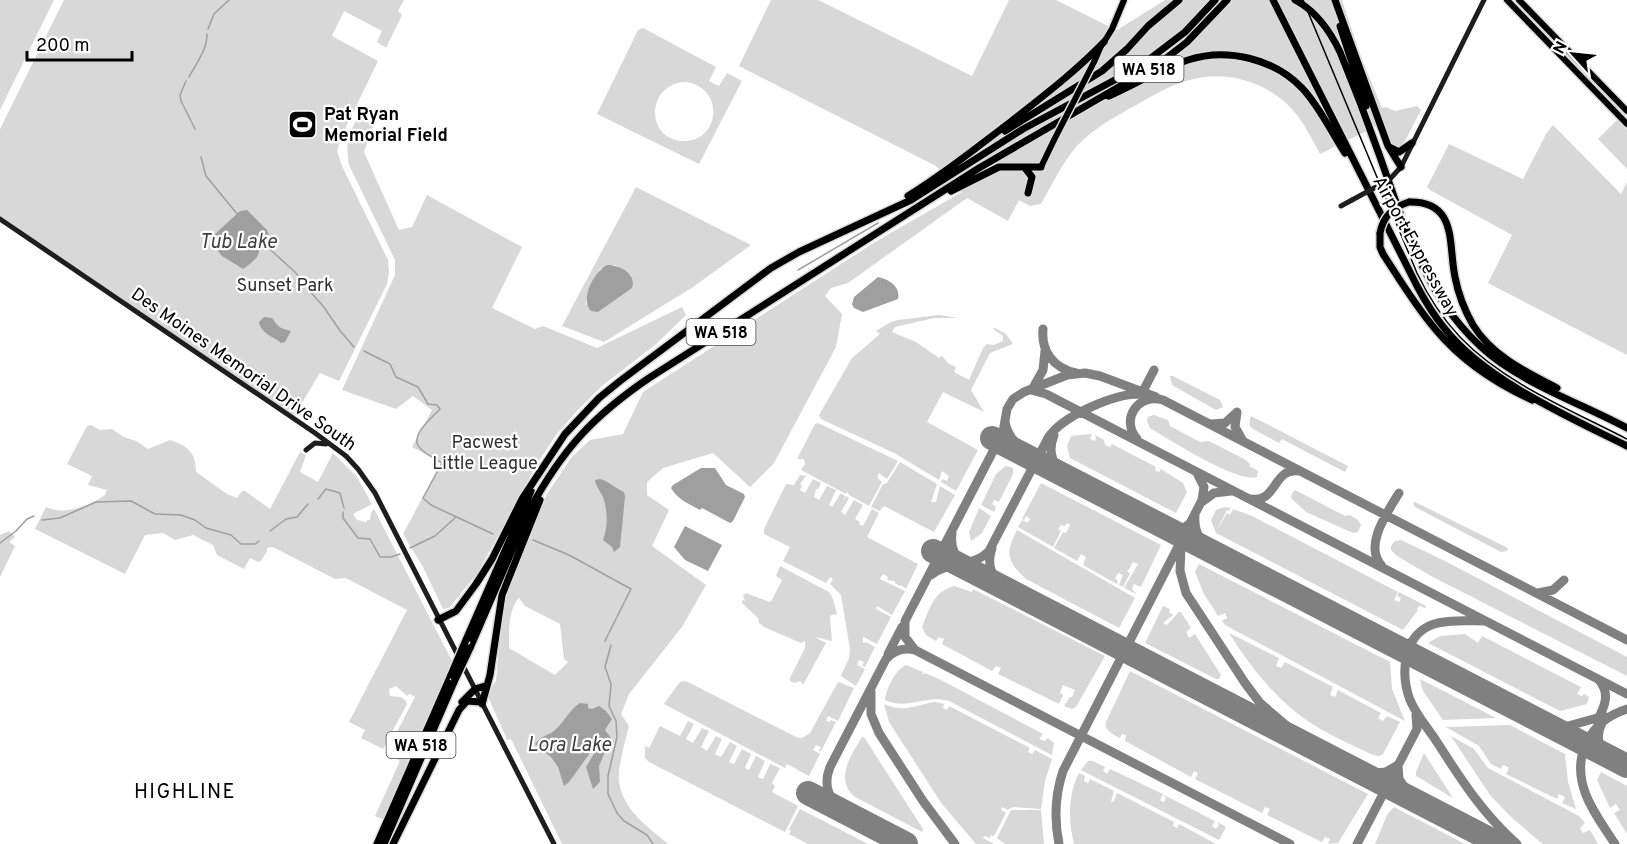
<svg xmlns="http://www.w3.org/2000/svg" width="1627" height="844" font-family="Overpass,sans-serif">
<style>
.green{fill:#d8d8d8;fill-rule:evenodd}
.water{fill:#9f9f9f}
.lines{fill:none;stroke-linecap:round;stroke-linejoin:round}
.stream{stroke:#9f9f9f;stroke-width:1.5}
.taxiway{stroke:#808080;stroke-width:9}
.runway{stroke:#808080;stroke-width:24}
.primary-casing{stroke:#dbdbdb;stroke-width:9}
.motorway-casing{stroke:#dbdbdb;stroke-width:10}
.secondary{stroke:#1e1e1e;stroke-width:5}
.primary{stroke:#000;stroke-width:6}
.motorway{stroke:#000;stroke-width:7}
.tram{stroke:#000;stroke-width:1.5}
.primary-bridge-casing{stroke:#dbdbdb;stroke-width:9;stroke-linecap:butt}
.motorway-bridge-casing{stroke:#dbdbdb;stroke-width:10;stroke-linecap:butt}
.secondary-bridge{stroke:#1e1e1e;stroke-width:5}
.primary-bridge{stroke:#000;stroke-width:6}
.motorway-bridge{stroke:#000;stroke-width:7}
.labels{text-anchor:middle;stroke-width:4.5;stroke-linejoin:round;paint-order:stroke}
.shield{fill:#fff;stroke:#4c4c4c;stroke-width:1.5}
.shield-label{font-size:16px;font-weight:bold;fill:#000}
.poi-label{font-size:18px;font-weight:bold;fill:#000;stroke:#fff;text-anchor:start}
.street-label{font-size:18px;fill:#000;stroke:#fff}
.park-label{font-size:18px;fill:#2f2f2f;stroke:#fff}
.water-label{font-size:20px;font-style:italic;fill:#404040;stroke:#fff}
.neighbourhood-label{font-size:20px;letter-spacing:1.5px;fill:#000;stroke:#fff}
</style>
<rect width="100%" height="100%" fill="#fff"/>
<path class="green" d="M 0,0 L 54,0 L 0,110 Z
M 64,0 L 404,0 L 398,11 L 402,15 L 386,48 L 377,42 L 382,31 L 344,11 L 332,36 L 378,61 L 342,135 L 337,151 L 342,166 L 388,260 L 389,272 L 387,284 L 339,381 L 320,373 L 294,416 L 0,216 L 0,129 Z
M 771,0 L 818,0 L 972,76 L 1009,0 L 1056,0 L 1106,25 L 1114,32 L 1165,0 L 1342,0 L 1361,57 L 1382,108 L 1386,107 L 1395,111 L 1417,106 L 1421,110 L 1402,147 L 1392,146 L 1383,123 L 1320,154 C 1313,141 1306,127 1297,115 C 1271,82 1225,68 1186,81 C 1171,85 1158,93 1145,100 C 1120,114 1096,126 1077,146 C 1062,163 1052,185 1041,204 L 1030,206 L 1019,200 L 1008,221 L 967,198 L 848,283 L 831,288 L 825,296 L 842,314 L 836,347 L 774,463 L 750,487 L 713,453 L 663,468 L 647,482 L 647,495 L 669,510 L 652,546 L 706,585 L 682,627 L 629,694 L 621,714 L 629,726 C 626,738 617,770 619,782 C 623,810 648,827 668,844 L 562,844 L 511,739 L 507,740 L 487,694 L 496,681 L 501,622 L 511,578 L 547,494 L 571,458 L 590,440 L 623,434 L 643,392 L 875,242 L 962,192 L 936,166 L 739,66 ZM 519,598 L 525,606 L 560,624 L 564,659 L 568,662 L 555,675 L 509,648 C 509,634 508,609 519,598 Z
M 643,28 L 716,67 L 709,81 L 719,86 L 727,73 L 742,81 L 699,164 L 597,114 L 638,30 ZM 686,82 C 726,88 720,143 682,141 C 645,139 646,83 686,82 Z
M 359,115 L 373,126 L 364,152 L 399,230 L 412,227 L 427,195 L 522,247 L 492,308 L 535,329 L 543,326 L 597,348 L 682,307 L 686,315 L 655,345 L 603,385 L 576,412 L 556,435 L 537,464 L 477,574 L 449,608 L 443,609 L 423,567 L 403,534 L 440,465 L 441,462 L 412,447 L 432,410 L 413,396 L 396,409 L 342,390 L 395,275 L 395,260 L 349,165 C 345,142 349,134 359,115 Z
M 1617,120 L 1627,130 L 1627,169 L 1598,139 Z
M 1553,125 L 1621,194 L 1627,182 L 1627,355 L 1488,283 L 1512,235 L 1430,190 L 1427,187 L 1449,144 L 1523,179 L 1546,134 Z
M 636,187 L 751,245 L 693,287 L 604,342 L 562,326 ZM 615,265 L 632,276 L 586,305 L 587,295 L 600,269 Z
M 939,315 L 958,318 L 934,318 L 895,327 L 892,332 L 916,342 L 939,358 L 942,356 L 949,364 L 956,367 L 954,372 L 969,380 L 983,348 L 987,344 L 994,345 L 1003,341 L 1003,336 L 993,329 L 995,328 L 1006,334 L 1013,344 L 990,353 L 971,390 L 984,412 L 943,392 L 927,422 L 978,450 L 956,491 L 941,482 L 942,479 L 947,481 L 949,476 L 942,471 L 939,480 L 894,453 L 821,419 L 819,415 L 852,358 L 880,334 L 876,331 L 891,322 L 898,320 Z
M 1170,376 L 1173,376 L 1220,400 L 1223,407 L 1216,410 L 1172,385 Z
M 1154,415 L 1168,420 L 1170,426 L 1200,442 L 1209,441 L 1244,459 L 1250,464 L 1249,466 L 1258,471 L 1257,477 C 1237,483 1170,440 1150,428 L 1147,421 L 1148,417 Z
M 1251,416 L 1348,466 L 1345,472 L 1282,439 L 1279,443 L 1253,429 L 1249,425 Z
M 818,423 L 898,461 L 887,479 L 879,473 L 877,477 L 882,482 L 869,506 L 849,495 L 847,492 L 846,494 L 801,470 L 805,464 L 804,459 L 797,459 L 815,424 Z
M 91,425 L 100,430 L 112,429 L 124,437 L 136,441 L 148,449 L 170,440 C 188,446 196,453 196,472 L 227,494 L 237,498 L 242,491 L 245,491 L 270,509 L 300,452 L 306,455 L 300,472 L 318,482 L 333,453 L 357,477 L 372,504 L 353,514 L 357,520 L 367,522 L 367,520 L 370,520 L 371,513 L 374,509 L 452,661 L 383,819 L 375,816 L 400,761 L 386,753 L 415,697 L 410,694 L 407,696 L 396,686 L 389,689 L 390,696 L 401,697 L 406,701 L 407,704 L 383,749 L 361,738 L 365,730 L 349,722 L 407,610 L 346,578 L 335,579 L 273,547 L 267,548 L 267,551 L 261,561 L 258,562 L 250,558 L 244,569 L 217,555 L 213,545 L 193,535 L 175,540 L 163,533 L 145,535 L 125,574 L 35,529 L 46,507 C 64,516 89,506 105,495 L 107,490 L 88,485 L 92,476 L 67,464 L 87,426 Z
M 1092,434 L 1090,439 L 1095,441 L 1096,438 L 1095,435 L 1104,440 L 1105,445 L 1110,447 L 1112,444 L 1156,467 L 1155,470 L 1159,472 L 1161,469 L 1183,483 L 1187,492 L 1176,513 L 1070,458 L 1067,446 L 1071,436 Z
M 900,462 L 937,484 L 931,502 L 936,502 L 940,486 L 955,495 L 934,532 L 884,506 L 880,511 L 871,507 L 883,484 L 887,483 Z
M 1006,466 L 1013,468 L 1013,474 L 999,502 L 994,500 L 992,504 L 996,507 L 994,512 L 981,505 L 996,474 Z
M 800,475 L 806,476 L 800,484 L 802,485 L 800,490 L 805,493 L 813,479 L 821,483 L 818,489 L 816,489 L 814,497 L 819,500 L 827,486 L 836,490 L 829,505 L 832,507 L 841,493 L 845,496 L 843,502 L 846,496 L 849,498 L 841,512 L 845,515 L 854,500 L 863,505 L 855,519 L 860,522 L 859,524 L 863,526 L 872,509 L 879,513 L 867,537 L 918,564 L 906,589 L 901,585 L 900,586 L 895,583 L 895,581 L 887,580 L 888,577 L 883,574 L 880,579 L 905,591 L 892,615 L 877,606 L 876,609 L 891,617 L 877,644 L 863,637 L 863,643 L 866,642 L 875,647 L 865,667 L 862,666 L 864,662 L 859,660 L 857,665 L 865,669 L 856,686 L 841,676 L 849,658 L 850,649 L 841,595 L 830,584 L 833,579 L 830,577 L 826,583 L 783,561 L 790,547 L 764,534 L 764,529 L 786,484 L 794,485 Z
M 1041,483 L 1161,545 L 1141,587 L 1134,584 L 1132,589 L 1137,594 L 1124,588 L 1138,564 L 1133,562 L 1128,571 L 1126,570 L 1130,574 L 1123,587 L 1119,585 L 1123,575 L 1118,573 L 1115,578 L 1118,581 L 1117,584 L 1083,565 L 1086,557 L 1081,554 L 1077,561 L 1054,548 L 1063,532 L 1066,533 L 1070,525 L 1067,523 L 1065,526 L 1061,525 L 1058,529 L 1061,531 L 1053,547 L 1018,527 L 1022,520 L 1028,523 L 1030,519 L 1026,516 L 1024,520 L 1022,519 Z
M 1295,490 L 1345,516 L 1350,515 L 1358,520 L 1361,525 L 1358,532 L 1353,533 L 1306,512 L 1291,498 L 1292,493 Z
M 1415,502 L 1508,548 L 1507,551 L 1501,552 L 1415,507 L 1413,503 Z
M 1224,507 L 1231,508 L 1229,511 L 1227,510 L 1216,532 L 1227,513 L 1230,515 L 1233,509 L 1252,516 L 1398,592 L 1394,600 L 1399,602 L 1401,598 L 1397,596 L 1399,592 L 1426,606 L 1425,608 L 1420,606 L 1417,609 L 1418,610 L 1403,630 L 1216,533 L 1211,520 L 1216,510 Z
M 979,508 L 991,516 L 982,533 L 971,541 L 969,532 Z
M 1017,530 L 1135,598 L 1119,628 L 1026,579 C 1007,561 1005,554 1017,530 Z
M 9,531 L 15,537 L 9,542 L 15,546 L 0,577 L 0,535 Z
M 1401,540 L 1445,561 L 1627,657 L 1627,676 L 1431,576 L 1397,556 L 1391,550 L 1391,546 L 1395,541 Z
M 1199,564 L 1390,662 L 1392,689 L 1405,721 L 1225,625 L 1222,621 L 1227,618 L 1225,613 L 1218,616 L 1204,594 L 1195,572 Z
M 780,566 L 829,592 L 833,599 L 837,614 L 831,615 L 830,618 L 832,641 L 815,637 L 826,643 L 803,685 L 800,681 L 795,683 L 790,681 L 790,678 L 805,648 L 805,641 L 801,643 L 764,627 L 759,623 L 758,618 L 742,603 L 742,600 L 745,601 L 743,596 L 746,593 L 770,602 L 772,600 L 782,580 L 776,576 Z
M 954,586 L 972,592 L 973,589 L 1105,656 L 1076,707 L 1072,709 L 1064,706 L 1070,697 L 1072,697 L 1075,690 L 1063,685 L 1060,693 L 1063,695 L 1059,704 L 998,674 L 1001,668 L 996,666 L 992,671 L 942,644 L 944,639 L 939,637 L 936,641 L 926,635 L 922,627 C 930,608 933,592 954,586 Z
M 1163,606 L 1170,609 L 1169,612 L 1173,615 L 1163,623 L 1167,625 L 1179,612 L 1181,612 L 1191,628 L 1186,632 L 1189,638 L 1195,634 L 1221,675 L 1219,679 L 1216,679 L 1145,643 Z
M 1229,633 L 1279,658 L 1276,666 L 1281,668 L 1285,662 L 1333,687 L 1330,695 L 1335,697 L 1338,690 L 1381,713 L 1378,718 L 1383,721 L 1387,716 L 1400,722 L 1383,754 L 1379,756 L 1373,755 C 1357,747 1340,740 1324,731 C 1283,709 1253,671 1229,633 Z
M 1465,634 L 1478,643 L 1482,636 L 1484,637 L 1579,686 L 1581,687 L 1577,694 L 1582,696 L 1584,694 L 1589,697 L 1587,704 L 1560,711 L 1428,643 L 1440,636 Z
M 906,665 L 923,672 L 922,675 L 925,673 L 941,680 L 1043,734 L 1039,739 L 1045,741 L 1048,738 L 1054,743 L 1052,755 L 949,701 C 924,694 909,711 885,700 C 886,689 896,669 906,665 Z
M 1130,671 L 1368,794 L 1338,843 L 1328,844 L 1330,839 L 1325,837 L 1322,842 L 1267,815 L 1270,809 L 1265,807 L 1262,813 L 1195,779 L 1198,773 L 1194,771 L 1191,777 L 1125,741 L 1126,735 L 1122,734 L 1120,738 C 1113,734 1104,731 1106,722 Z
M 1420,679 L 1496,718 L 1443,720 L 1423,691 Z
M 683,681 L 688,682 L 796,737 L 802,738 L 810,733 L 838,682 L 854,688 L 838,721 L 828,716 L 826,721 L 830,722 L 831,720 L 836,722 L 821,751 L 819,751 L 821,747 L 816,745 L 813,750 L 820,754 L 809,776 L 787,764 L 785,768 L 664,704 L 679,683 Z
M 935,702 L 944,704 L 943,708 L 947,710 L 949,706 L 1030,748 L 1028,752 L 1032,754 L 1035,750 L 1052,759 L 1045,781 L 1041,809 L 1013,807 L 1008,810 L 1002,807 L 1001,810 L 1006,813 L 994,836 L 991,835 L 990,838 L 984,836 L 983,838 L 994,844 L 976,844 L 942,804 L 889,722 L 884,704 C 905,713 915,705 935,702 Z
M 688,721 L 694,724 L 686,739 L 693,743 L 702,728 L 709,731 L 701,747 L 707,751 L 716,736 L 722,739 L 715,754 L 721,757 L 730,742 L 737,746 L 729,762 L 734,764 L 742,749 L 751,754 L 745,768 L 749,770 L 756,756 L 765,761 L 758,777 L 763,779 L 770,764 L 780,768 L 772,783 L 775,786 L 772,792 L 798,806 L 785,832 L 649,762 L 645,758 L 645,746 L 649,748 L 660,726 L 680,736 Z
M 1510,725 L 1565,754 L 1568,782 L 1576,809 L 1562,803 L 1565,797 L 1559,794 L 1557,799 L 1506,774 L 1509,768 L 1503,765 L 1501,769 L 1491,764 L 1479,746 L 1446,727 Z
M 1451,736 L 1474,749 L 1488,768 L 1579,816 L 1585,823 L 1580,828 L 1583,833 L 1590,830 L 1598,844 L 1543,844 L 1539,841 L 1509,815 L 1490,795 Z
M 862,737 L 864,737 L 923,829 L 922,832 L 855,797 C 834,780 851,755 862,737 Z
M 1424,753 L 1453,798 L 1416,776 L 1416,772 Z
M 1088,761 L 1093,761 L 1105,767 L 1103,771 L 1107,774 L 1110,769 L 1163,794 L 1160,800 L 1164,802 L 1166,798 L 1164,795 L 1215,821 L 1212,826 L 1216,829 L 1219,825 L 1217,822 L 1226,827 L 1219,840 L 1081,770 Z
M 1601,772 L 1627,786 L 1627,834 L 1614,813 L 1620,810 L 1616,804 L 1610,808 L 1597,780 Z
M 1079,773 L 1085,776 L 1084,781 L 1088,783 L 1090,779 L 1114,791 L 1111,802 L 1114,801 L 1117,793 L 1174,822 L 1173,826 L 1177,828 L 1179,824 L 1216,844 L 1074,844 C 1068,821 1068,794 1079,773 Z
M 1394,807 L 1465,844 L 1375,844 L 1387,815 Z
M 800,809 L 868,844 L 808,844 L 789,834 L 791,831 L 789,829 Z
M 1011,810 L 1041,810 L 1044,844 L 1005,844 L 997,838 Z"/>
<path class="water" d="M 247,210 L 267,230 L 270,237 L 267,242 L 259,244 C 262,256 252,263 243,269 L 222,256 L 215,247 L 215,234 L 240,211 Z
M 607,265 C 620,265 637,274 632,288 L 598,312 L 591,311 C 579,299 595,271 607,265 Z
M 878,277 C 889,279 901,287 898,299 L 863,312 L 854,308 L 852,304 L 854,297 Z
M 264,317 L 272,318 C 279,328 280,328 291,331 L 285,342 L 281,343 C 273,336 261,334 259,322 Z
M 701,468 L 715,468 L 726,485 L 744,494 L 745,497 L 733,521 L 730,523 L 702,508 L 700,510 C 689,504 677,499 671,488 L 673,485 Z
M 600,479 C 608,481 615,488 624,492 L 625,497 L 620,547 L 614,552 L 612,547 L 603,540 C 608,526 608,511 603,497 C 600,490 596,487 595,480 Z
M 685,526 L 722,545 L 708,571 L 685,560 L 674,547 Z
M 580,703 L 588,704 L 588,708 L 592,709 L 599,706 L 606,711 L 612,719 L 605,730 L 611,738 L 599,766 L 600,782 L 593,789 L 586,767 L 595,752 L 593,749 L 569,782 L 564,786 L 558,767 L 551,757 L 535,744 C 542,736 543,737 551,733 C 563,726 568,710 580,703 Z"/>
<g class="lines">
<path class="stream" d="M 208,29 L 214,14 L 229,0
M 189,77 C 197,62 207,50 207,34
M 186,81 L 180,95 L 181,101 L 195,129
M 201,157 L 206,176 L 238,215
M 263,243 L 295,272 L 306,287 L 323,306 L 341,332 L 354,347
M 798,270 L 878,223
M 364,351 L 390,364 L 396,377 L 418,387 L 428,404 L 437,405 L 440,409 C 432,418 407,437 421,449 C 427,455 435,459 442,463 L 423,498 L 431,505 L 493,534
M 318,499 L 326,489 L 340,493 L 344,508
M 343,512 L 343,518 L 358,538 L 370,539 L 380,557 L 391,557 L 400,554
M 42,520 L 60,518 L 96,502 L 131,501 L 155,514 L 181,515 L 195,520 L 206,528 L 231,535 L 241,544 L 255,544 L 259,541
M 270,531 L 286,519 L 297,517 L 308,504
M 533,540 L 569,555 L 631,589 L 605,641
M 0,543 L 16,531 L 27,519 L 34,516
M 410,548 L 435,536 L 456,517
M 611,645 L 605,667 L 611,684 L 609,706 L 616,721 L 617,737 L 608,776 L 608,794 L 617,813 L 624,821 L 647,835 L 653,844"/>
<path class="taxiway" d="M 1043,329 C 1041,351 1053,368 1076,373
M 1033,388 L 1043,370 L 1045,351
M 1031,390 L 1046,394 L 1627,694
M 1141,395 L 1154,370
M 1156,397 L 1100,376 L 1085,373 L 1067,375 L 1024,392 L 1013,399 L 1007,409 L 1003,432 L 905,621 L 905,637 L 915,650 L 1290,844
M 1005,422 C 1010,448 1038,460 1059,472
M 1211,424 L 1225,423 L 1237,412 L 1235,427 L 1243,441
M 1054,435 C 1041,468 1072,478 1095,491
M 1137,439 C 1120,419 1138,393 1163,400 L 1627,640
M 1251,499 C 1277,503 1273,468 1298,471
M 1203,501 L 1214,493 L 1231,491
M 1141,515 C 1155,522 1175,537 1189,524
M 1195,516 C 1192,545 1219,554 1240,566
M 952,533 C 948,563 974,572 995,583
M 1181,547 L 1180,571 L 1186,593 L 1245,683 L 1260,703 L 1288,727 L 1336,760
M 992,548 C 981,581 1010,590 1033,603
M 1382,566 C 1363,546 1387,513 1399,493
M 931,575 C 948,561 973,568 989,551 L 1048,438 C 1062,416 1115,393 1141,394
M 1538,593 L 1553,590 L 1564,580
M 1484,621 C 1467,621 1444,619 1429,626 C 1402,639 1401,676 1410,700 C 1416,714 1426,726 1435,739 C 1460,778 1482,813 1517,844
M 1382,639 C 1392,644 1402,651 1411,642
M 1412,642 C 1410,657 1425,661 1436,667
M 888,654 L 902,627
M 871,692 L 871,714 L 879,733 L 923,801 L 955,844
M 1516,709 L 1550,725 L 1561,728 L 1604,716
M 1597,721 C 1605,706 1611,693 1598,679
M 1602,723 C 1590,747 1609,756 1627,766
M 1364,774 L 1386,772 L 1398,765 L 1399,779 L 1413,800
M 846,813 C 830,801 822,787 830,767 L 886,659 C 894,650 903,647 915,650
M 1059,844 C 1054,819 1055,795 1063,771 L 1202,500 L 1204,487 L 1197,473
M 1357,844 L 1417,729 L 1416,715
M 1615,844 C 1605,828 1593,813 1586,795 C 1571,757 1589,721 1627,709"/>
<path class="runway" d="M 992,438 L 1627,766
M 933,551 L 1499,844
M 808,793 L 906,844"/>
<defs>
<path id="primary" d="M 1507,0 L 1627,124
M 1519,0 L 1627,111
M 1104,42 L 1112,29 L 1124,0
M 1094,62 L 1101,46
M 1041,167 L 1054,140"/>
<path id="motorway" d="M 1273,0 L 1417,286 C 1425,301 1434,316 1445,329 C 1485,380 1569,417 1627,446
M 1295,0 C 1316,11 1330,31 1340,52 C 1354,86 1367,120 1379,154 C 1407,233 1430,312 1501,363 C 1540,390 1586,406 1627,428
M 1335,0 L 1388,146 L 1401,167
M 1340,26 L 1366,106
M 1109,96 C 1135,84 1161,69 1188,60 C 1227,47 1274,59 1302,88 C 1320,107 1331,132 1345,153
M 1005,131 L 1102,71 L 1127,49 L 1148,26 L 1179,0
M 1389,147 L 1399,152 L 1412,143
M 1025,168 L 1032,177 L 1028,193
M 951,191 L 999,167 L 1041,167
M 908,196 C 944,174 976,148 1009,123 C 1042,97 1075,72 1104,42
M 1409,202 C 1458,201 1448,244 1455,277 C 1458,293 1465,311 1473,325 C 1492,356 1526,372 1557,388
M 1380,233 L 1380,247 L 1383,254 C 1400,280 1416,307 1436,330 C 1461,360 1497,384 1532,400
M 438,620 L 456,611 L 476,584 L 492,559 L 522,499 L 565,434 L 599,398 L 620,381 L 771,268 L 799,252 L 911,200 L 1023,129 L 1139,67 L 1185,32 L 1215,0
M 466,640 L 531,491
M 470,648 L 530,509 C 562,450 593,416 649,378 L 979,168 L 1160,63 L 1187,42 L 1227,0
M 462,702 L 475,689 L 485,686
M 482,704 L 490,675 L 502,595 L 540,500
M 377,844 L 451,675
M 384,844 L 454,682
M 393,844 L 459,710 L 467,701 L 481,702"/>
</defs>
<use href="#primary" class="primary-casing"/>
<use href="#motorway" class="motorway-casing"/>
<path class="secondary" d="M 1389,180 L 1401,167 L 1484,0
M 1341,206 L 1352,200
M 0,219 L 315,433 L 346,456 L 358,469 L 375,493 L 554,844
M 306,450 L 315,443 L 326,444"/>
<use href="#primary" class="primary"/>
<use href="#motorway" class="motorway"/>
<path class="tram" d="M 1303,0 L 1417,273 C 1428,296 1442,318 1460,337 C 1504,383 1571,410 1627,439"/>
<defs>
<path id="primary-bridge" d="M 1054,140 L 1094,62"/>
<path id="motorway-bridge" d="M 1380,233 C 1383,216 1393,207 1409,202
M 451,675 L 466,640
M 454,682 L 470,648"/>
</defs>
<use href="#primary-bridge" class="primary-bridge-casing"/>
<use href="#motorway-bridge" class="motorway-bridge-casing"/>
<path class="secondary-bridge" d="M 1352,200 L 1389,180"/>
<use href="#primary-bridge" class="primary-bridge"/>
<use href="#motorway-bridge" class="motorway-bridge"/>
</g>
<defs>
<symbol id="stadium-square" viewBox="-11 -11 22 22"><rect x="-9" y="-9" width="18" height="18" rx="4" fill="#000" stroke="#fff"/><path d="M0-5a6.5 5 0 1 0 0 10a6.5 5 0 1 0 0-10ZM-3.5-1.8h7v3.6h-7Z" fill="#fff"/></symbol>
</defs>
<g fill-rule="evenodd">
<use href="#stadium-square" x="286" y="108" width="33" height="33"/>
</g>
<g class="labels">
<g class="shield">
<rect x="1114.5" y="56" width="69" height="26" rx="4.5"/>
<rect x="686.5" y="319" width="69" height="26" rx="4.5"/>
<rect x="386.5" y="732" width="69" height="26" rx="4.5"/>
</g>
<g class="shield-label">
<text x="1149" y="75">WA 518</text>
<text x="721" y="338">WA 518</text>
<text x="421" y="751">WA 518</text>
</g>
<g class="poi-label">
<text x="324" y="120">Pat Ryan<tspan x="324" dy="21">Memorial Field</tspan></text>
</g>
<g class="street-label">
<text transform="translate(1416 246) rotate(61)" y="6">Airport Expressway</text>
<text transform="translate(244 369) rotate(35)" y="6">Des Moines Memorial Drive South</text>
</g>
<g class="park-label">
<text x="285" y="291">Sunset Park</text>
<text x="485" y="448">Pacwest<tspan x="485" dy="21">Little League</tspan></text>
</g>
<g class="water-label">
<text x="238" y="248">Tub Lake</text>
<text x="569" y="751">Lora Lake</text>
</g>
<g class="neighbourhood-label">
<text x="185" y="798">HIGHLINE</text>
</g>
</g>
<g transform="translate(1573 54) rotate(297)" stroke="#ffffff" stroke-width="4.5" paint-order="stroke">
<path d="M0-4.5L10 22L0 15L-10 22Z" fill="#000000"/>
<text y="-9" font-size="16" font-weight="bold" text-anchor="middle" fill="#000000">N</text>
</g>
<path d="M27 51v9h105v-9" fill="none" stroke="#000000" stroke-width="3"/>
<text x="36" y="51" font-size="18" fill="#000000" stroke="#ffffff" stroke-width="4.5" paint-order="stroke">200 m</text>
</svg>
